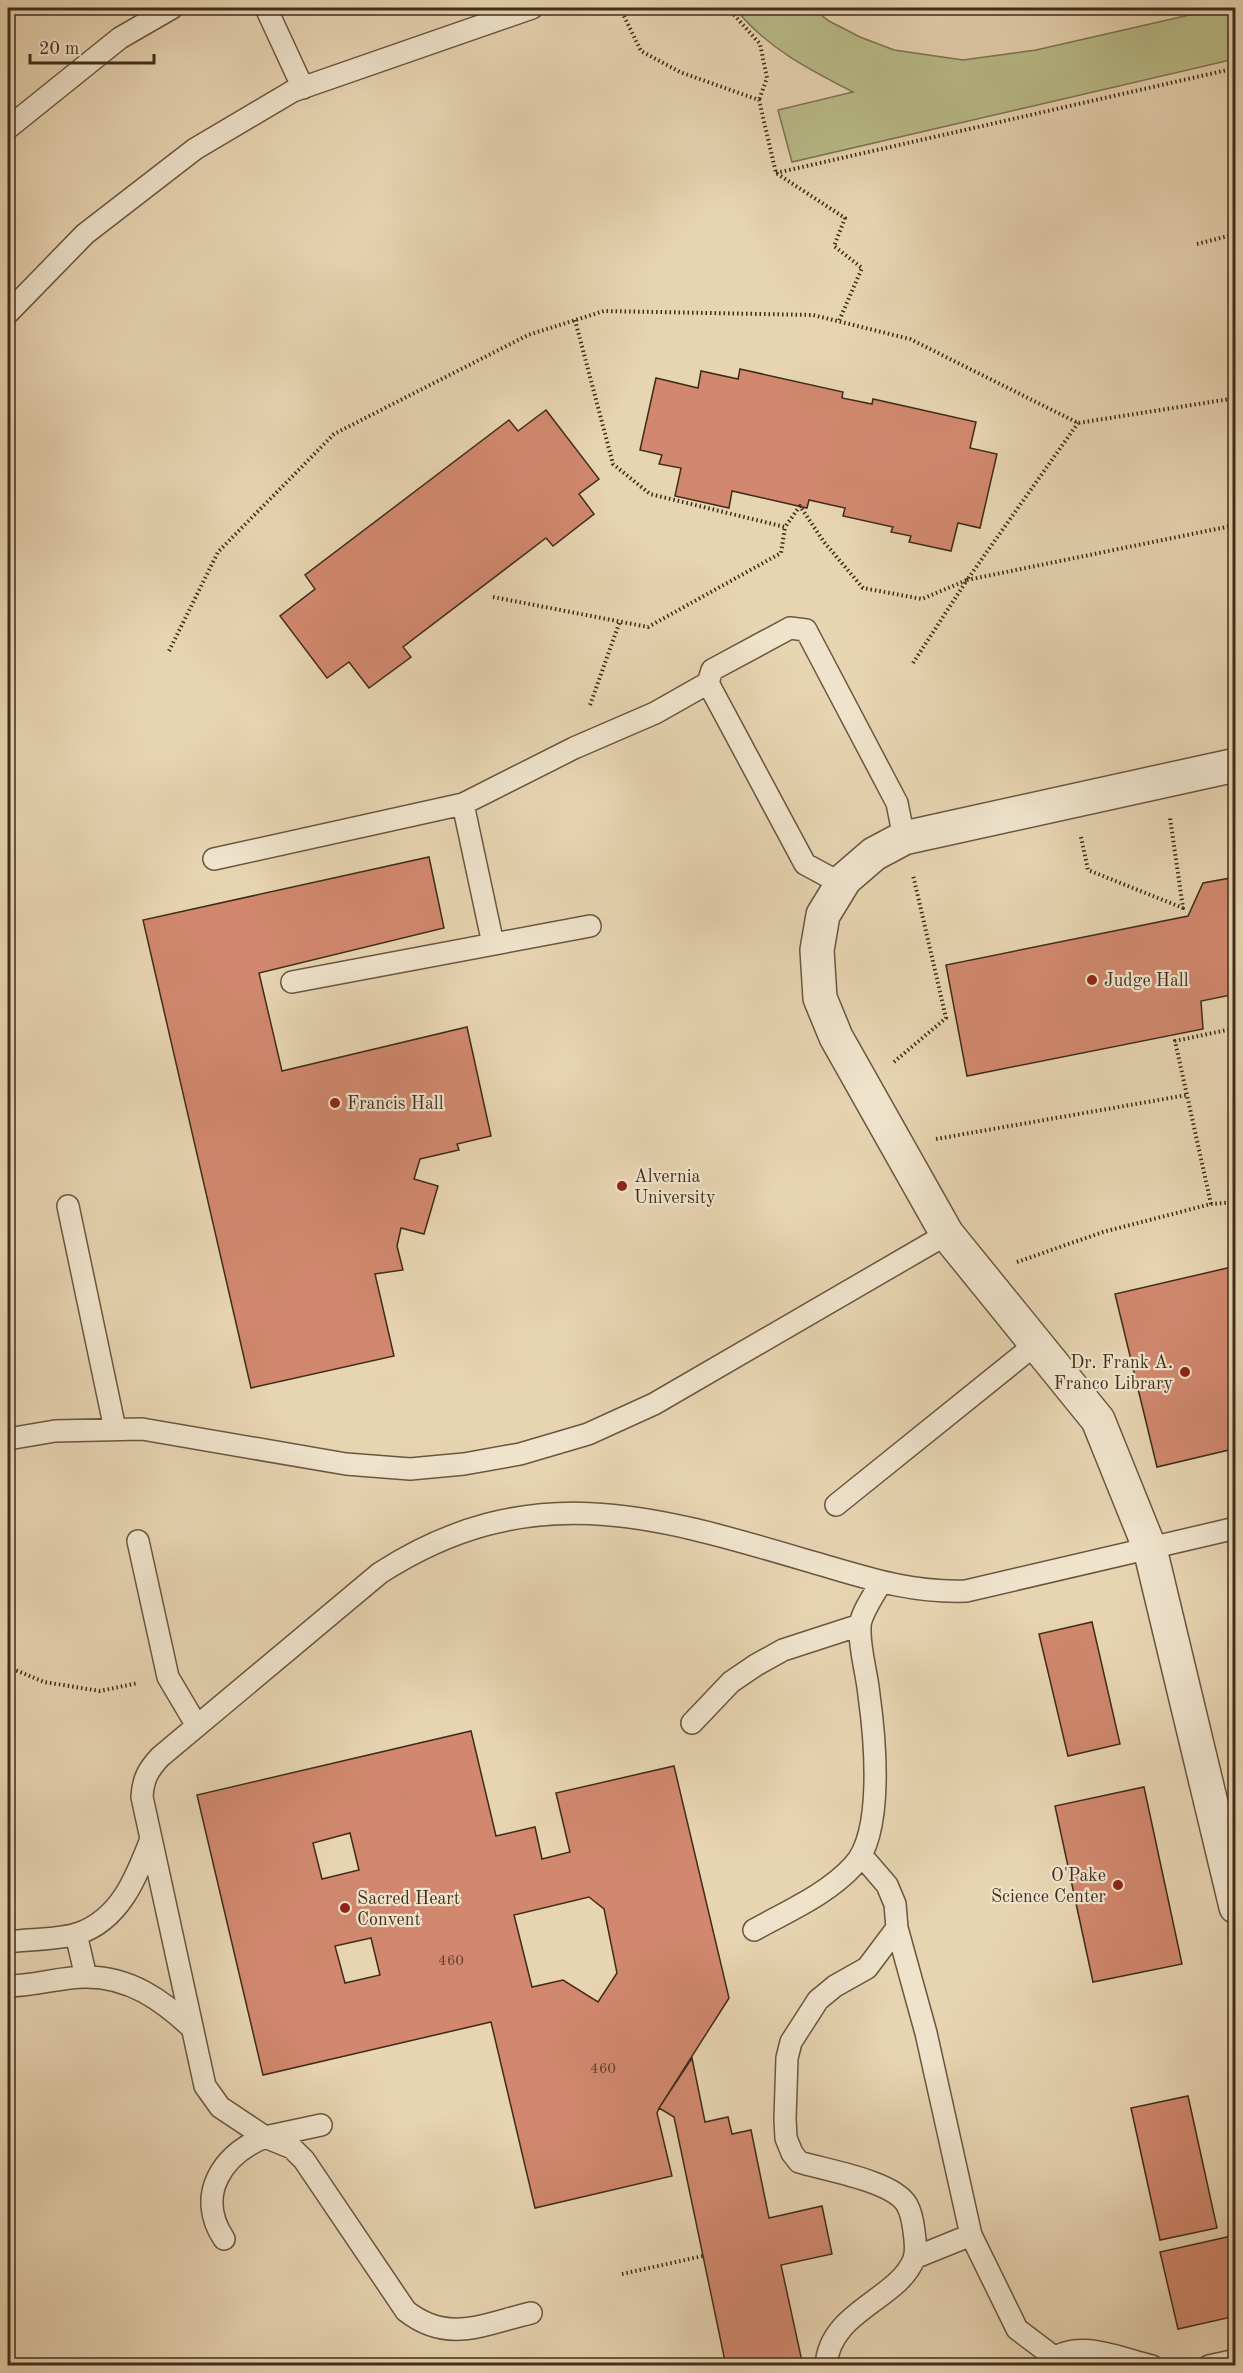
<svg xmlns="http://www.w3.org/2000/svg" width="1243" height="2373" font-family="'Old Standard TT',serif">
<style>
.green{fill:#b9bc89;stroke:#7c7452;stroke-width:1.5}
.building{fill:#d1886e;stroke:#402c1a;stroke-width:1.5;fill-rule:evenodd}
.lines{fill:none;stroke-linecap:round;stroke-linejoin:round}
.lane-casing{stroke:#6a5640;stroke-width:24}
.street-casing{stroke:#6a5640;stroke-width:36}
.path{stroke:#402c1a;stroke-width:4;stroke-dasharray:1.5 3;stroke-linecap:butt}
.lane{stroke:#efe3cc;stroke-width:21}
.street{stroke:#efe3cc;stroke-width:33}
.poi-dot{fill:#8f2418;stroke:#efe3cc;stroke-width:2}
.labels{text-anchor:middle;stroke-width:4.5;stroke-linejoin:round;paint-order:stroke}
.number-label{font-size:15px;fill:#64432f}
.poi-label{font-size:18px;fill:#402c1a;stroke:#efe3cc;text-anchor:start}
</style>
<rect width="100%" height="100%" fill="#e7d4b1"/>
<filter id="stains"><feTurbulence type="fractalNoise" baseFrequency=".00333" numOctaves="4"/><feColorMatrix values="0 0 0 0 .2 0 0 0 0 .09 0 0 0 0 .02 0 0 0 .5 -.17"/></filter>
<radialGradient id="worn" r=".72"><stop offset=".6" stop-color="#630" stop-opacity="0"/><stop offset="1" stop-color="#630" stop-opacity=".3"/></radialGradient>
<path class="green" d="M 735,8 L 812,8 L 829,21 L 860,37 L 894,50 L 963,60 L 1036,50 L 1220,8 L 1235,8 L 1235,59 L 792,162 L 778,110 L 853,92 C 810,70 765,47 735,8 Z"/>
<path class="building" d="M 740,369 L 843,392 L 842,398 L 872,404 L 873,399 L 976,422 L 970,448 L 997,454 L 980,528 L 958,523 L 951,551 L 909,542 L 911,536 L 891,532 L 893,527 L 843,516 L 845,508 L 809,500 L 807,508 L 732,491 L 729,508 L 675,496 L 681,468 L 659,464 L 662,455 L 640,450 L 656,378 L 698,388 L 701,371 L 738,379 Z
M 546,410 L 599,479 L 579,494 L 594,514 L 553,546 L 546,538 L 403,647 L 411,657 L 369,688 L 349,662 L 327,678 L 280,616 L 315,589 L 305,575 L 509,420 L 518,431 Z
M 429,857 L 444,928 L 259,973 L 282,1071 L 467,1027 L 491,1136 L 457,1144 L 459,1150 L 420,1159 L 414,1179 L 438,1186 L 424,1234 L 401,1228 L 397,1246 L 403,1270 L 375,1274 L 394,1356 L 251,1388 L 143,920 Z
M 1236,877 L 1236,994 L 1201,1001 L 1203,1029 L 967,1076 L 946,965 L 1188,916 L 1203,883 Z
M 1236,1266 L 1236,1475 L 1229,1450 L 1157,1467 L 1115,1294 Z
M 1092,1622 L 1120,1744 L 1068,1756 L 1039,1634 Z
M 471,1731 L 496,1836 L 535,1827 L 542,1859 L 570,1852 L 556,1793 L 674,1766 L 729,1998 L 659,2108 L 657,2113 L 672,2176 L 535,2208 L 491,2022 L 263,2075 L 197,1795 ZM 350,1833 L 359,1870 L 322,1879 L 313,1843 ZM 589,1897 L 604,1909 L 617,1973 L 598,2002 L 563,1980 L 532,1987 L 514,1915 ZM 371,1938 L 380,1975 L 345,1983 L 335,1946 Z
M 1144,1787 L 1182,1964 L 1093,1982 L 1055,1806 Z
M 692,2058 L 705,2122 L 728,2117 L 732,2134 L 751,2130 L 769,2218 L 822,2206 L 832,2254 L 781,2265 L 803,2366 L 726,2366 L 674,2117 L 659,2108 Z
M 1188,2096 L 1217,2228 L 1160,2240 L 1131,2108 Z
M 1236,2235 L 1236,2316 L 1178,2329 L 1160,2252 Z"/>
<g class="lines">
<defs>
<path id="lane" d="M 266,8 L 303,88
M 8,128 L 120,38 L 172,8
M 8,313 L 85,234 L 195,149 L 293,91 L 532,8
M 463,804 L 493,944
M 214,859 L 463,804 L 574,748 L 655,713 L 708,683
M 842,884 L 805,864 L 708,683 L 712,670 L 790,628 L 806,630 L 897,803 L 904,838
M 292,982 L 590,926
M 68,1206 L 115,1429
M 8,1439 L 55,1431 L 142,1429 L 346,1464 L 410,1469 L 464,1464 L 520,1454 L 588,1434 L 654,1404 L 947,1234
M 836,1505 L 1036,1344
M 138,1541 L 168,1677 L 197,1726
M 692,1723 L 731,1682 L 756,1665 L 783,1650 L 860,1625
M 897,1928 L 926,2033 L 971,2235 L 1017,2329 L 1054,2357
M 754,1930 C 788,1911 828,1894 854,1865 C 884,1832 875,1738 869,1695 C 867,1673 859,1649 860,1627 C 860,1614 875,1594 881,1582
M 76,1934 L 86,1977
M 8,1942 C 29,1939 56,1940 77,1934 C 120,1920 136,1878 151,1839
M 8,1986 C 34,1986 60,1977 86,1977 C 130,1977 162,2000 192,2028
M 321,2125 L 265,2137 L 220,2107 L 205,2086 L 142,1797 C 143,1779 148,1770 160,1757 L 380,1573 C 528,1478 650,1514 805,1560 C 862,1576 906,1593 966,1591 L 1236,1528
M 224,2239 C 195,2195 222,2155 265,2137 L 292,2148 L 304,2160 L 406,2311 C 448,2344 484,2324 531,2313
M 914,2258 L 971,2235
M 1045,2365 C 1075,2336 1117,2358 1152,2366
M 826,2366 C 829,2311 898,2300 914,2259 C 917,2250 915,2240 914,2231 C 913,2223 911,2212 907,2205 C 894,2181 825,2170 799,2162 L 792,2153 L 786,2138 L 785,2119 L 787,2058 L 791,2042 L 818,2000 L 835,1986 L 867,1968 L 897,1928 L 895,1904 L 887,1885 L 862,1856
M 1209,2366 L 1236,2360"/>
<path id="street" d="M 1236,765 L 904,838 L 874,854 L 845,879 L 823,915 L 817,950 L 820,998 L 836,1037 L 947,1234 L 1098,1420 L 1150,1549 L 1236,1907"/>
</defs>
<use href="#lane" class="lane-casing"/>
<use href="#street" class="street-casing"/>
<path class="path" d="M 620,8 L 641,51 L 680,72 L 759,100 L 776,173 L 845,218 L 834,246 L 862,268 L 839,321
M 728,8 L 760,44 L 767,78 L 759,100
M 776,173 L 1236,68
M 1197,244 L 1236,234
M 575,320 L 613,464 L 650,494 L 785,527 L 800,506 L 824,542 L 863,588 L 922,599 L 967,580 L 1078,423
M 493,597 L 648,627 L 781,553 L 785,527
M 169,651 L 218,552 L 334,434 L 528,335 L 604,311 L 813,315 L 910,339 L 1078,423 L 1236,398
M 913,663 L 967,580 L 1236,525
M 590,705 L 620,621
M 1081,837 L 1088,870 L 1183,908 L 1170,818
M 894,1062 L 946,1018 L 913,875
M 936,1139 L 1187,1095
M 1211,1204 L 1175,1041 L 1236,1028
M 1017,1262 L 1103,1232 L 1211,1204 L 1236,1202
M 8,1667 L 44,1682 L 100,1691 L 138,1683
M 622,2274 L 703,2256"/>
<use href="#lane" class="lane"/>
<use href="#street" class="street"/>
</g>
<g class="poi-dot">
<circle cx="1092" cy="980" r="6"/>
<circle cx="335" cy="1103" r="6"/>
<circle cx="622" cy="1186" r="6"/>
<circle cx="1185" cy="1372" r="6"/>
<circle cx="1118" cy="1885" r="6"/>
<circle cx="345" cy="1908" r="6"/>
</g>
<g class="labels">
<g class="number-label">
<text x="451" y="1965">460</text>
<text x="603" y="2073">460</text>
</g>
<g class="poi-label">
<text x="1104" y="986">Judge Hall</text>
<text x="347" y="1109">Francis Hall</text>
<text x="634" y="1182">Alvernia<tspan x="634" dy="21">University</tspan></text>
<text x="1173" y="1368" text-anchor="end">Dr. Frank A.<tspan x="1173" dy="21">Franco Library</tspan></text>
<text x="1106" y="1881" text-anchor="end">O'Pake<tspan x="1106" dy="21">Science Center</tspan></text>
<text x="357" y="1904">Sacred Heart<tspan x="357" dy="21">Convent</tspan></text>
</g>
</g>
<rect width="1243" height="2373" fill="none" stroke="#e7d4b1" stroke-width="30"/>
<rect x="9" y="9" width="1225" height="2355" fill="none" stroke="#402c1a" stroke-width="3"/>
<rect x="15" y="15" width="1213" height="2343" fill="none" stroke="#402c1a" stroke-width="1.5"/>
<path d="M30 54v9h124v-9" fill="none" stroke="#402c1a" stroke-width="3"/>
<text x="39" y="54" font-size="18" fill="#402c1a" stroke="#efe3cc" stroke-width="4.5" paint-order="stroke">20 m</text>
<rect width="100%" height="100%" filter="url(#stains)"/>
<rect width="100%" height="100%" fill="url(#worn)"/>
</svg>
